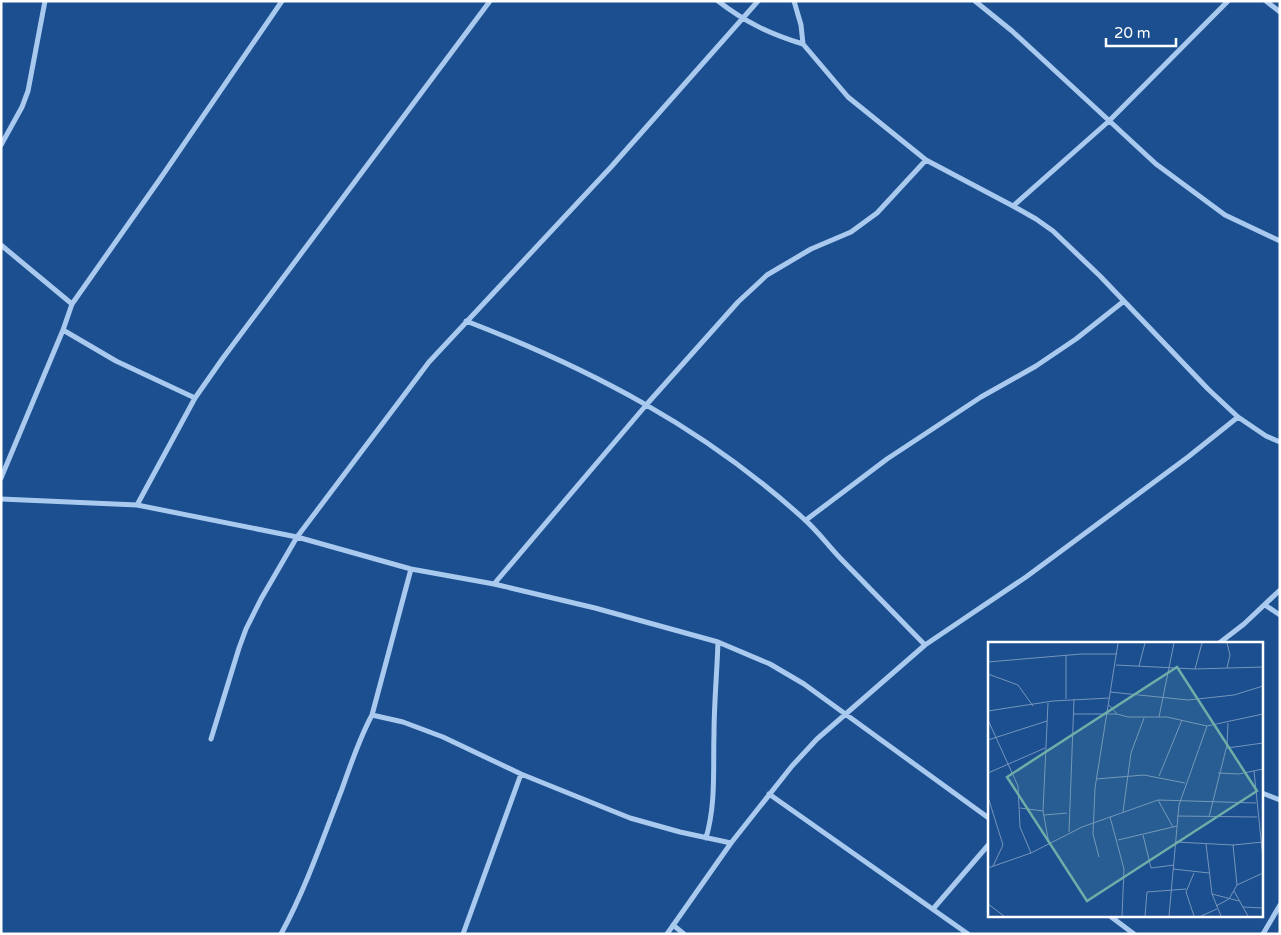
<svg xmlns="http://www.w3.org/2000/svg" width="1281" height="935" font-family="'Varela Round',sans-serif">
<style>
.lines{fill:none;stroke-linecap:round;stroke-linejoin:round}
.minor{stroke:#a9c9ee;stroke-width:5}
.inset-road{fill:none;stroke:#7695bc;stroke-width:1}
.view{fill:#6fada8;fill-opacity:0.15;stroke:#6fada8;stroke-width:2.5}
.inset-edge{fill:none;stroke:#fff;stroke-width:2.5}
</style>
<rect width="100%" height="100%" fill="#1b4f8f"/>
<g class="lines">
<path class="minor" d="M 718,1 C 745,22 770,34 803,44
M 794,1 L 801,25 L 803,44 L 848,97 L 926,160 L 1013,206 L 1036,219 L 1053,231 L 1100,276 L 1208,389 L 1238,417 L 1266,436 L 1280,442
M 975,1 L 1012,31 L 1156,164 L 1225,215 L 1280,241
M 1266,1 L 1280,12
M 1,145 L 22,107 L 28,91 L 45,1
M 1013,206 L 1109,121 L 1228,1
M 1,245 L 72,304
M 466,321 C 591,369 704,428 804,519 C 818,531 829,547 843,561 C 870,589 898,617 925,645
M 63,330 L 116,361 L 195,398
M 1,478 L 63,330 L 72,304 L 160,179 L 282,1
M 1,499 L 137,505 L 297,537 L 411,569 L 494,584 L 595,608 L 718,642 L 770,664 L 804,684 L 990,819
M 137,505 L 195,398 L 223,358 L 490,1
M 806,520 L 887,459 L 981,397 L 1036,366 L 1076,339 L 1124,301
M 494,584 L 647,404 L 738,302 L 767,275 L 811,249 L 851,232 L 877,213 L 926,160
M 1265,605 L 1280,615
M 1218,644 L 1244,624 L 1280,590
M 372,715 L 403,722 L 443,737 L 521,774 L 630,818 L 680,832 L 731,843
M 211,739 L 239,648 L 246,629 L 261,599 L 297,537 L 429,362 L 611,167 L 758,1
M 1262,793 L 1280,800
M 769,794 L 968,934
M 706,838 C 716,804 713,769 714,734 C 714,704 717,673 718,642
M 933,909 L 990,843
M 1110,916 L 1134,934
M 673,925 L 684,934
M 281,934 C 306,888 323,838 342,789 C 351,764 359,739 372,715 L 411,569
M 463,934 L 521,774
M 667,934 L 731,843 L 792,766 L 817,739 L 925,645 L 1026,577 L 1188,457 L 1238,417
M 1263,934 L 1280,905"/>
</g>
<g transform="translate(988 642)">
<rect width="275" height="275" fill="#1b4f8f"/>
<path class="inset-road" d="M 239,1 L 242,13 L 239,26M 78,13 L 78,57M 0,20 L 93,12 L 129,12M 128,23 L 207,27 L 275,25M 151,24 L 157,1M 207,27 L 214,1M 0,32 L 30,43 L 45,64M 122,50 L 200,58 L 246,53 L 275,44M 60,61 L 55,169 L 61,202M 121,63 L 129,72 L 140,75 L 179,75 L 219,84 L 275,72M 0,69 L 65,59 L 121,56M 85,72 L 129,72M 171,75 L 186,1M 0,78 L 30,144 L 32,185 L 43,211M 0,98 L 59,79M 239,106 L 275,101M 266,129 L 275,217M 0,131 L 57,106M 230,131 L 251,132 L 275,127M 171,134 L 194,78M 108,137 L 156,133 L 197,141M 0,155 L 15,203 L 5,224M 170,158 L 185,185M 32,166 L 55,169M 135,170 L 143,111 L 156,76M 56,173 L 79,171M 189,174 L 269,175M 122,175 L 136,227 L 134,274M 221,175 L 239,103 L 240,81M 81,190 L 86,57M 155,193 L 163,226 L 186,223M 130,198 L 189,184M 188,200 L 245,203 L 275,200M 218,202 L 224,252 L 233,274M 245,203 L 249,243M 111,215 L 105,192 L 107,146 L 130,1M 0,226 L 43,211 L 94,185 L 170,158 L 268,161M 185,227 L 221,231M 246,249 L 260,274M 224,252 L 251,259M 0,262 L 16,274M 228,264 L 241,257 L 249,243 L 275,231M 255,265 L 275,266M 157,274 L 159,250 L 198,247M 181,274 L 191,163 L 219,84M 206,274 L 198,250 L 206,231M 213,274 L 229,267"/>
<path class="view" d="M 189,25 L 269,149 L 99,259 L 19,135 Z"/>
<rect width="275" height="275" class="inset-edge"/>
</g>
<rect width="1281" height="935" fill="none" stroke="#ffffff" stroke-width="5"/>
<path d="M1106 38v8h70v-8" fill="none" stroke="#ffffff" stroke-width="2.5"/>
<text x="1114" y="38" font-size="15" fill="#ffffff" stroke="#1b4f8f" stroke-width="4" paint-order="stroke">20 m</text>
</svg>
